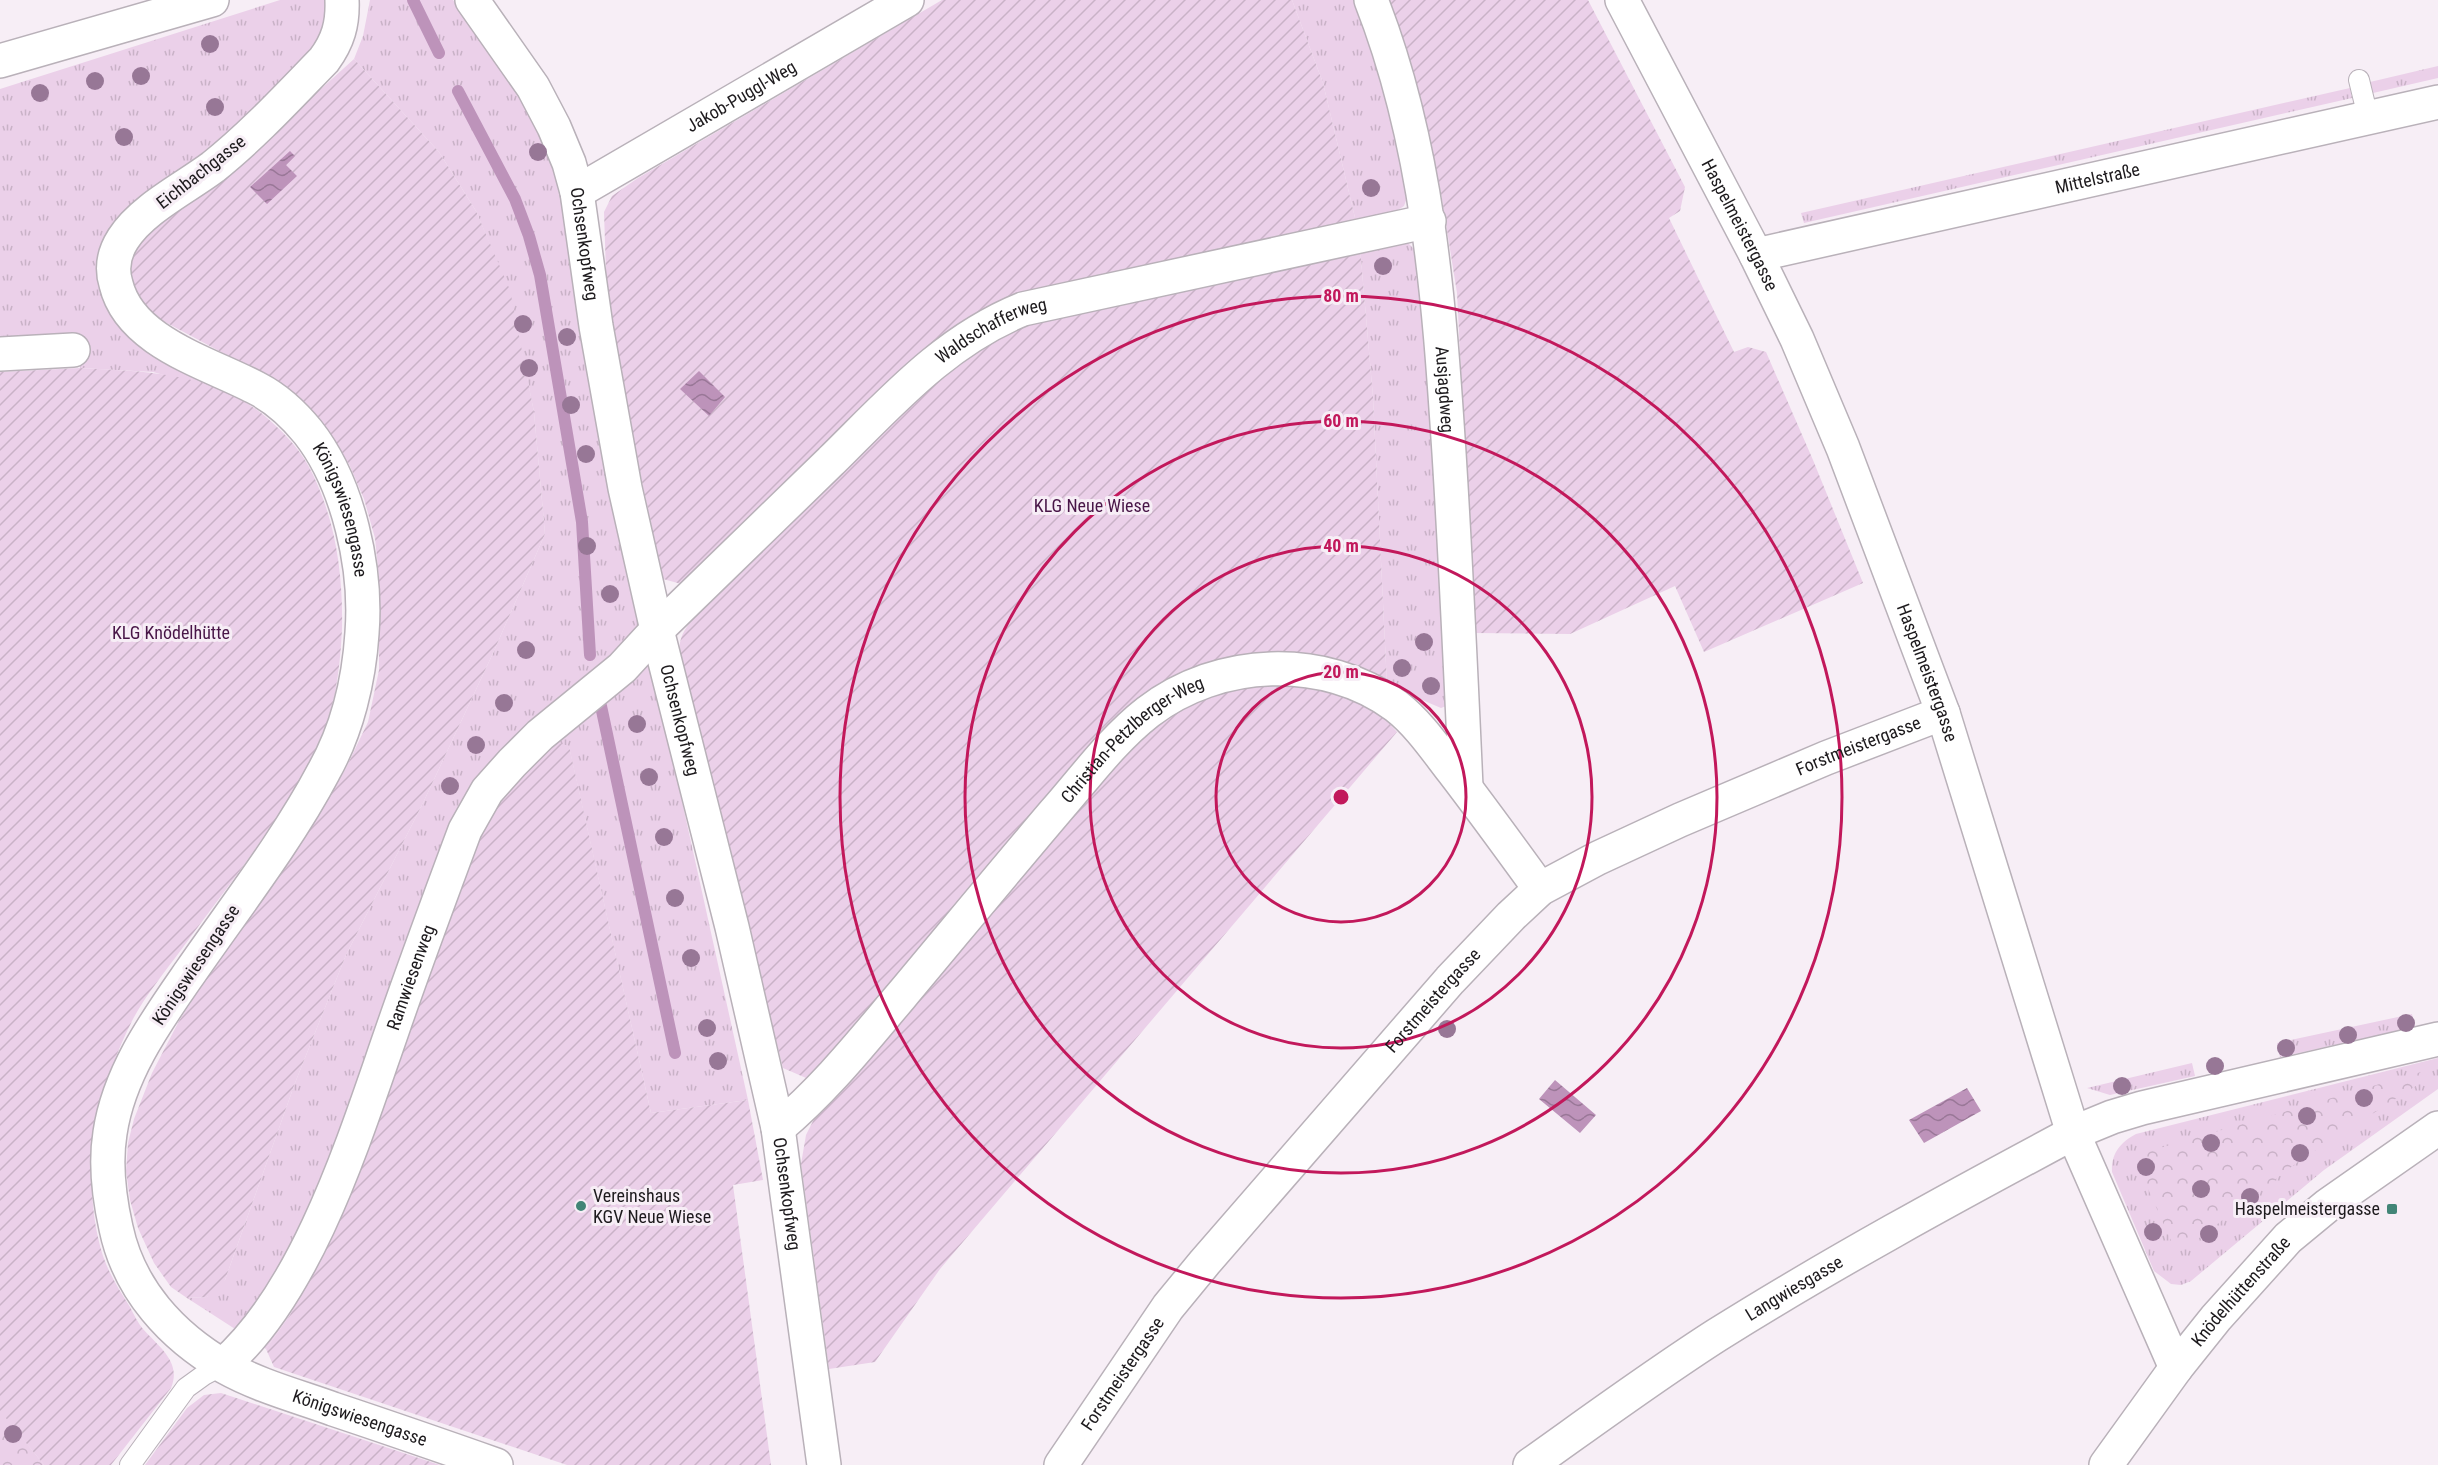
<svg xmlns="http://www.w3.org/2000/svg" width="2438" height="1465" font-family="'Roboto Condensed',sans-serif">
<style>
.grass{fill:url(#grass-tufts)}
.park{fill:url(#park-crowns)}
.garden{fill:url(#garden-furrows)}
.water{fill:url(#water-waves)}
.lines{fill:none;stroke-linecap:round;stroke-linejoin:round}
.stream{stroke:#bd93ba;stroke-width:12}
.service-casing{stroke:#b9b1b9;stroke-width:22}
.minor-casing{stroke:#b9b1b9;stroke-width:36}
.service{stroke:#fff;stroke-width:20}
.minor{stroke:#fff;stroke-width:33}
.tree{fill:#977796}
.ring{fill:none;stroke:#c2185b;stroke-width:3}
.poi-dot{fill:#428577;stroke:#f7eef6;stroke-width:2}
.labels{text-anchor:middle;stroke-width:6;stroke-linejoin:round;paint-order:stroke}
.street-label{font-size:18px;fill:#1d1a1d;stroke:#f7eef6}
.park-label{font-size:18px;fill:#481547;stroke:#f7eef6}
.poi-label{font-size:18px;fill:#1d1a1d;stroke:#f7eef6;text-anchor:start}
.centre{fill:#c2185b;stroke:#f7eef6;stroke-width:3}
.ring-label{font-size:18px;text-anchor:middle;font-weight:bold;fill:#c2185b;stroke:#f7eef6;stroke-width:6;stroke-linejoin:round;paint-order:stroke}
</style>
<defs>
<pattern id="grass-tufts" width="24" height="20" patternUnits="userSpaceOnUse" patternTransform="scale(1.5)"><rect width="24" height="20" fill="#ebd0e9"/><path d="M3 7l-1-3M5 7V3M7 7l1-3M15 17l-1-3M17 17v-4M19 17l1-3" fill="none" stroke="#c9b2c7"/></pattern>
<pattern id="park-crowns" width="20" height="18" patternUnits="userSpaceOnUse" patternTransform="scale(1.5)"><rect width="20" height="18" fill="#ebd0e9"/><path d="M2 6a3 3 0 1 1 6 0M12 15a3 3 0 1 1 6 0" fill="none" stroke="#c9b2c7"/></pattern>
<pattern id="garden-furrows" width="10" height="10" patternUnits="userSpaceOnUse" patternTransform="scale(1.5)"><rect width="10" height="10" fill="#ebd0e9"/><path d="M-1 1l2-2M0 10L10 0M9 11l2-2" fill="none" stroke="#c9b2c7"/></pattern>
<pattern id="water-waves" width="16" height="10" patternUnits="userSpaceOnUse" patternTransform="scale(1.5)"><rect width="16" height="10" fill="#bd93ba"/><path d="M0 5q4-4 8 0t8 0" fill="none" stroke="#997797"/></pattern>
</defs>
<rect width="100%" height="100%" fill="#f7eef6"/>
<path class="grass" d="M 280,0 L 325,0 L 329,9 L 321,41 L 253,110 L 207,150 L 130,206 L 100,276 L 108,309 L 125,334 L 172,366 L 235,395 L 153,372 L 80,368 L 77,334 L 0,339 L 0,89 Z
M 370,0 L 453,0 L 505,67 L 550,153 L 564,196 L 590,385 L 748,1100 L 651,1113 L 569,747 L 290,1315 L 266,1349 L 187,1298 L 207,1297 L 225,1280 L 295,1083 L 346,955 L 423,803 L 494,651 L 545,534 L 534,412 L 509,290 L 476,211 L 439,152 L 354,59 L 363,36 Z
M 1292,0 L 1353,0 L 1374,58 L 1399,151 L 1408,195 L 1404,206 L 1393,213 L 1356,222 L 1323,83 Z
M 2438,66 L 2438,78 L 2373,93 L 2370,82 Z
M 2350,88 L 2352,98 L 1804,223 L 1801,213 Z
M 1399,241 L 1408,243 L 1415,250 L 1430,381 L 1446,701 L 1446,706 L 1441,708 L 1387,685 L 1373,397 L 1360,248 Z
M 2412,1014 L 2415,1027 L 2280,1057 L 2277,1043 Z
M 2438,1058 L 2438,1089 L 2324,1170 L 2191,1281 L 2181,1285 L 2171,1284 L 2154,1271 L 2112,1172 C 2111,1153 2121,1142 2136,1134 Z
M 2192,1063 L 2195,1076 L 2110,1095 L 2087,1088 Z"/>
<path class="park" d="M 2421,1072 L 2425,1080 L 2299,1161 L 2185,1249 L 2178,1250 L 2173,1245 L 2137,1164 L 2139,1158 L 2146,1152 Z
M 0,1416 L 5,1416 L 44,1465 L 0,1465 Z"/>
<path class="garden" d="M 942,0 L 1292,0 L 1323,83 L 1356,222 L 1027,296 L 685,585 L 663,579 L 620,380 L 606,272 L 604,212 L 612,196 L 638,178 Z
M 1387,0 L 1588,0 L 1685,187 L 1680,211 L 1669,218 L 1734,352 L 1748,347 L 1766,352 L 1813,460 L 1863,583 L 1704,652 L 1675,586 L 1570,634 L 1474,633 L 1457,293 L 1441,193 L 1417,85 Z
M 354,59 L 439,152 L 476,211 L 510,290 L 534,412 L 545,534 L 494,651 L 423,803 L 346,955 L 295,1083 L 225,1280 L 220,1291 L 207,1297 L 187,1298 L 171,1287 L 154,1263 L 138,1228 L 130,1200 L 126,1171 L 128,1143 L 134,1119 L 152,1073 L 179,1021 L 214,966 L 277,880 L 345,770 L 368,722 L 379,670 L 379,578 L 375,538 L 364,499 L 349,464 L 303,402 L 277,382 L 152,315 L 129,291 L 129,257 L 136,243 L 162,222 L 207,192 Z
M 1360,248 L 1373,397 L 1387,685 L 1206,668 L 813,1081 L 783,1068 L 680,661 C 678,640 681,634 694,617 L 856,454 L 955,363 L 1023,324 Z
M 80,368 C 153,372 221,372 277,427 C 300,449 311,466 322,496 C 338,538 343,584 342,629 C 341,650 339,672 335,693 C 328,728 310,762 292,793 C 259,848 218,899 181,950 C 164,973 146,995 133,1019 C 117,1050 106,1082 99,1116 C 89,1162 89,1211 103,1256 C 109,1274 120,1291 130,1307 C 134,1315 138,1323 143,1329 C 159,1347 182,1362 171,1388 L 111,1465 L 44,1465 L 5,1417 L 0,1416 L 0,372 Z
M 1254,683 L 1319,684 L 1379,712 L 1397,732 L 940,1269 L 875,1362 L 829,1369 L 801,1164 L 806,1135 L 814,1119 L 1127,751 L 1172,712 L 1204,697 Z
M 552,741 L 569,746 L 651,1113 L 748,1100 L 763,1180 L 733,1185 L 771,1465 L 567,1465 L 274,1367 L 266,1349 L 290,1315 L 343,1207 L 479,831 L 499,796 Z
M 221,1393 L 440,1465 L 145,1465 L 187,1408 L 204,1395 Z"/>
<path class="water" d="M 290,151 L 295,156 L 286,165 L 297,176 L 267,204 L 250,187 Z
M 699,371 L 725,397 L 709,416 L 680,389 Z
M 1555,1080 L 1596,1115 L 1580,1133 L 1539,1099 Z
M 1967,1088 L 1981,1111 L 1924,1143 L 1909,1120 Z"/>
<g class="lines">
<path class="stream" d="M 413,0 L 439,53
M 458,91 L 515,199 L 529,236 L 540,275 L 582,522 L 590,655
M 601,706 L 675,1053"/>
<defs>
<path id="service" d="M 2359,80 L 2368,117
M 130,1465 L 186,1388 L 204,1375 L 223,1365"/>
<g id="minor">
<path id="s1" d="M 342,0 C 343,24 338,41 324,60 C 288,97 253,135 213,167 C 185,188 142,209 123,239 C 114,253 111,268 116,284 C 130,343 210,363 258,389 C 277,399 295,416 308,432 C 349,484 367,569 362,633 C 359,680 347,730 324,771 C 287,841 236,906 191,971 C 157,1020 119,1072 110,1133 C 105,1164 109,1197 116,1228 C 129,1290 172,1336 225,1367 C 259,1386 297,1396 333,1409 C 387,1427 442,1446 496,1465"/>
<path id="s2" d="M 472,0 L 533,87 L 554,127 L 569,163 L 577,192 L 596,326 L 625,488 L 657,630 L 732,927 L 778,1128 L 824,1465"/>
<path id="s3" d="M 1371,0 C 1428,145 1439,299 1449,453 C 1456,564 1461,676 1466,787"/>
<path id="s4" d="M 1622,0 L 1756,255 L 1797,339 L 1843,448 L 1943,713 L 2073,1133 L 2176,1368"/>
<path d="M 0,61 L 212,0"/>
<path id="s5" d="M 577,192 L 907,0"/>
<path id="s6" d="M 1756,255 L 2438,102"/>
<path d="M 0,354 L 73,350"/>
<path id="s7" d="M 778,1128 C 825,1089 862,1042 901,996 C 952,935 1003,873 1054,813 C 1084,779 1112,740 1148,712 C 1218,658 1324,653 1396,706 C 1418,723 1435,748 1452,770 C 1482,809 1511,849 1540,889"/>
<path id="s8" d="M 223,1365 C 308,1291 355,1137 392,1031 C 415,964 440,897 465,830 L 487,791 L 512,763 L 540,735 L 622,668 L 657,630 C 715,573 773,517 831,461 C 891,402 944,341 1023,309 L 1429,221"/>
<path id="s9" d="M 1061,1465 L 1168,1307 L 1205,1262 L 1450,980 L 1511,916 L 1540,889 L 1598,858 L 1680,820 L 1826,758 L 1943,713"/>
<path id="s10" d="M 1530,1465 C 1592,1421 1653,1376 1717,1335 C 1832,1263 1953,1197 2073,1133 L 2112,1117 L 2142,1108 L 2438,1039"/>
<path id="s11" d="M 2106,1465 L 2176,1368 L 2216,1318 L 2288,1238 L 2328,1205 L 2438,1128"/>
</g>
</defs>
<use href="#service" class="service-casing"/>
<use href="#minor" class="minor-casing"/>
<use href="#service" class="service"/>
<use href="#minor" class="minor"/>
</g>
<g class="tree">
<circle cx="210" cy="44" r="9"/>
<circle cx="141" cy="76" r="9"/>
<circle cx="95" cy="81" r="9"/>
<circle cx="40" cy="93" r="9"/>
<circle cx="215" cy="107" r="9"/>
<circle cx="124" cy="137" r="9"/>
<circle cx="538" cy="152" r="9"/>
<circle cx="1371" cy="188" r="9"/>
<circle cx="1383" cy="266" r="9"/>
<circle cx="523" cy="324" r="9"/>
<circle cx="567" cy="337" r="9"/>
<circle cx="529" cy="368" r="9"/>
<circle cx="571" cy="405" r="9"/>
<circle cx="586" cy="454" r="9"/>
<circle cx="587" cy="546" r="9"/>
<circle cx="610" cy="594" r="9"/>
<circle cx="1424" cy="642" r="9"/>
<circle cx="526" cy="650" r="9"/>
<circle cx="1402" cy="668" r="9"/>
<circle cx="1431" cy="686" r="9"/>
<circle cx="504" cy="703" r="9"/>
<circle cx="637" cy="724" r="9"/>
<circle cx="476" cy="745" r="9"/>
<circle cx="649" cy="777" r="9"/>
<circle cx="450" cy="786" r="9"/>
<circle cx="664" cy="837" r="9"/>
<circle cx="675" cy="898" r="9"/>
<circle cx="691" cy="958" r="9"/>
<circle cx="2406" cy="1023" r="9"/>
<circle cx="707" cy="1028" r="9"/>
<circle cx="1447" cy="1029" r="9"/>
<circle cx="2348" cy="1035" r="9"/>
<circle cx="2286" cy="1048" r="9"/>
<circle cx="718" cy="1061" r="9"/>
<circle cx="2215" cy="1066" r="9"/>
<circle cx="2122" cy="1086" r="9"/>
<circle cx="2364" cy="1098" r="9"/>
<circle cx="2307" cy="1116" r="9"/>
<circle cx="2211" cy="1143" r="9"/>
<circle cx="2300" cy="1153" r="9"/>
<circle cx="2146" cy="1167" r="9"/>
<circle cx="2201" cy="1189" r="9"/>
<circle cx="2250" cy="1197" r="9"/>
<circle cx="2153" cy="1232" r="9"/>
<circle cx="2209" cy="1234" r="9"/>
<circle cx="13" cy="1434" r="9"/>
</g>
<g class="ring">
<circle cx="1341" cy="797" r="125"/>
<circle cx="1341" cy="797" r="251"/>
<circle cx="1341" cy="797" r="376"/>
<circle cx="1341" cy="797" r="501"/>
</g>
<g class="poi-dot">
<circle cx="581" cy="1206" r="6"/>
<rect x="2386" y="1203" width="12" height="12" rx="3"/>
</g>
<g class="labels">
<g class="street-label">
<text dy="6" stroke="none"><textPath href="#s5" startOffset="190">Jakob-Puggl-Weg</textPath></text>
<text transform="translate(201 172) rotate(-38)" y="6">Eichbachgasse</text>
<text dy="6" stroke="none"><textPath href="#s6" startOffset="350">Mittelstraße</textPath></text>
<text dy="6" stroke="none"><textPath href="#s4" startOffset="254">Haspelmeistergasse</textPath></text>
<text dy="6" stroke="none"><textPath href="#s2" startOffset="273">Ochsenkopfweg</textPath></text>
<text dy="6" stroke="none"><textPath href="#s8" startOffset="1323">Waldschafferweg</textPath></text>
<text dy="6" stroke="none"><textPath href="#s3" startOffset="398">Ausjagdweg</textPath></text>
<text dy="6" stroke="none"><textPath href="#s1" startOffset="716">Königswiesengasse</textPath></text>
<text dy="6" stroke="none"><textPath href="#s4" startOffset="740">Haspelmeistergasse</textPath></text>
<text dy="6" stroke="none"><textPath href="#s2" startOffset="759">Ochsenkopfweg</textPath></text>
<text dy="6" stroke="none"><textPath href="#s7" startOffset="528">Christian-Petzlberger-Weg</textPath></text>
<text dy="6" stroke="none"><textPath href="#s9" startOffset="1100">Forstmeistergasse</textPath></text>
<text transform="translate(196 965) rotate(-56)" y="6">Königswiesengasse</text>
<text dy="6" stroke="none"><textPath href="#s8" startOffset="435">Ramwiesenweg</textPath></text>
<text dy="6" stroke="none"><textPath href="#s9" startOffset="596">Forstmeistergasse</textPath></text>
<text dy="6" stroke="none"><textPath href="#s2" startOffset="1245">Ochsenkopfweg</textPath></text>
<text dy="6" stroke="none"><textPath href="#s10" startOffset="318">Langwiesgasse</textPath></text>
<text dy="6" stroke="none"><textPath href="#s11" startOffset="220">Knödelhüttenstraße</textPath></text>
<text dy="6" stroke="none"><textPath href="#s9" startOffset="110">Forstmeistergasse</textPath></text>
<text dy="6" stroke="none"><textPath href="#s1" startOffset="1832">Königswiesengasse</textPath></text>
</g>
<g class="park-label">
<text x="1092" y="512">KLG Neue Wiese</text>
<text x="171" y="639">KLG Knödelhütte</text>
</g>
<g class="poi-label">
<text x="593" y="1202">Vereinshaus<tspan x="593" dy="21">KGV Neue Wiese</tspan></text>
<text x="2380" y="1215" text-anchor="end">Haspelmeistergasse</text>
</g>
</g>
<circle cx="1341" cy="797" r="9" class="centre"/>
<g class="ring-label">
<text x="1341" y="302">80 m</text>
<text x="1341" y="427">60 m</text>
<text x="1341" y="552">40 m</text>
<text x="1341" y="678">20 m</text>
</g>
</svg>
